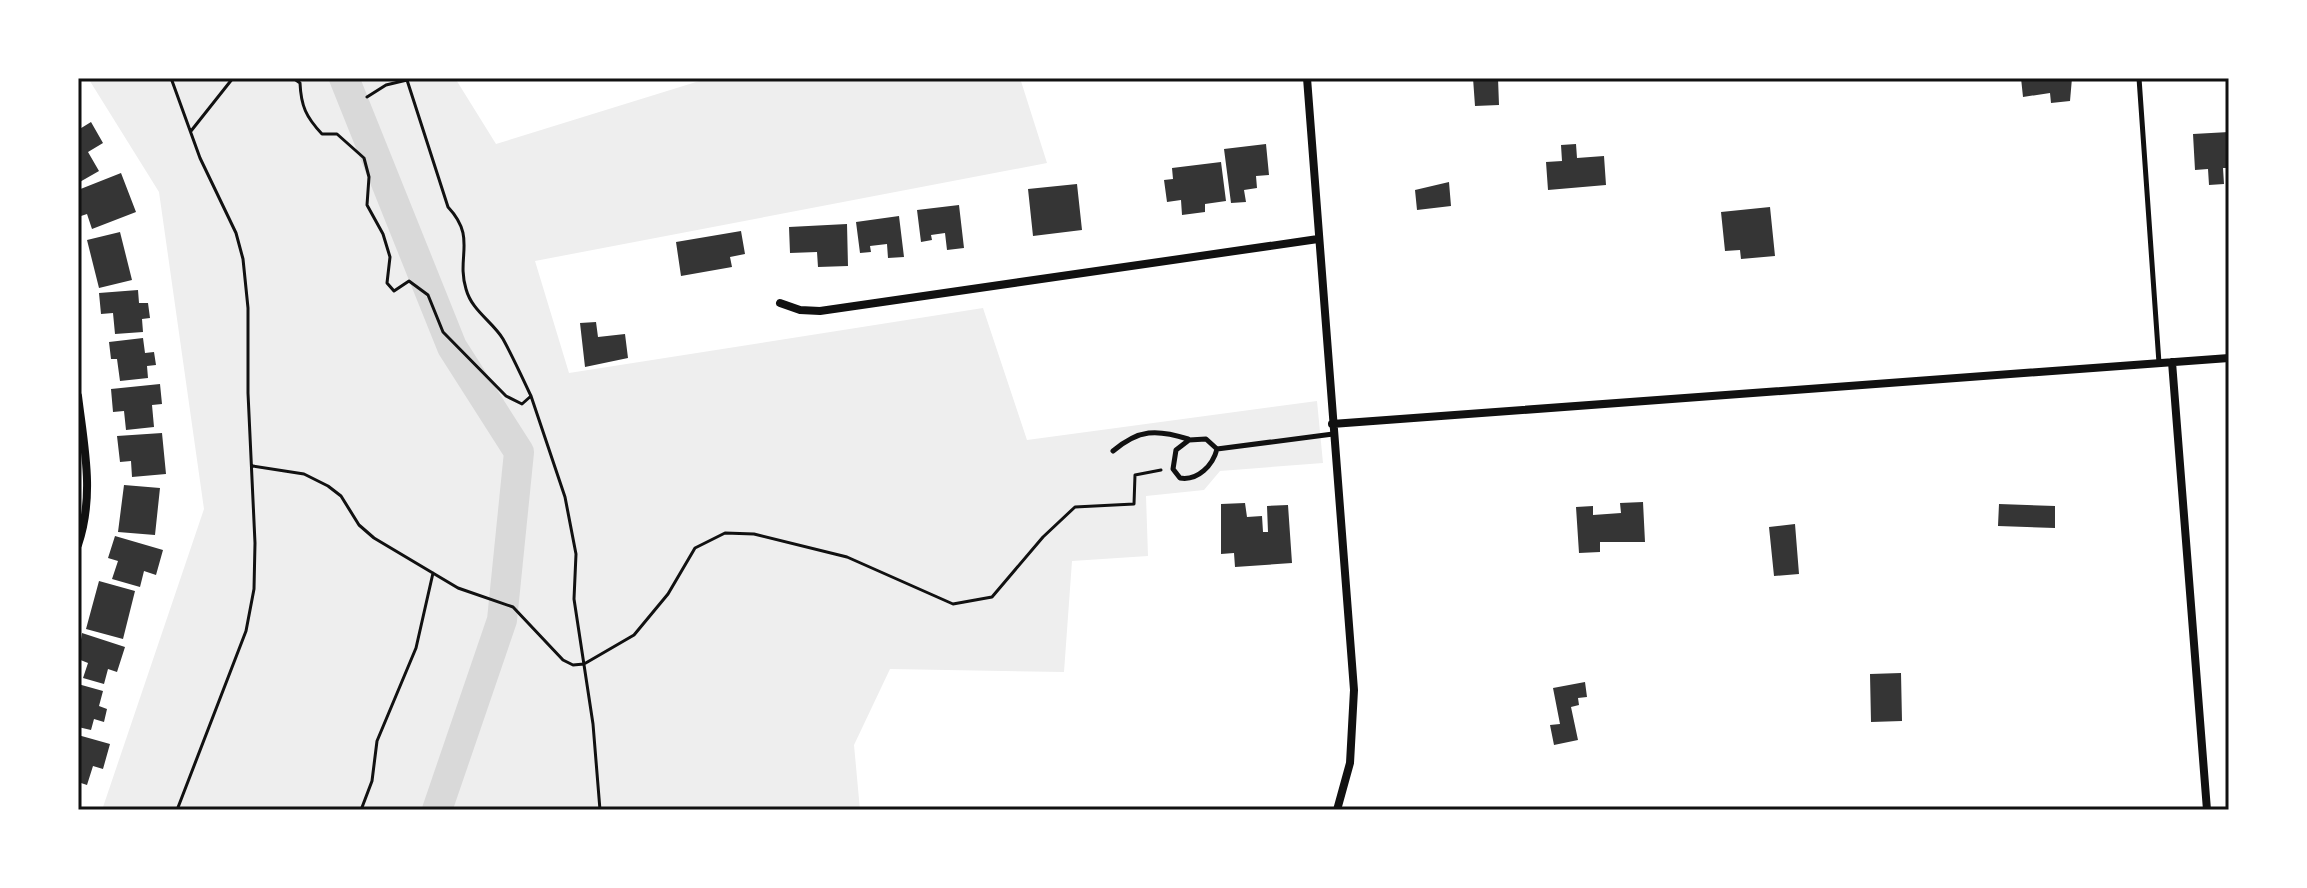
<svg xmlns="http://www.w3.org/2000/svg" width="2307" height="888" font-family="Figtree,sans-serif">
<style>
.green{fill:#eee}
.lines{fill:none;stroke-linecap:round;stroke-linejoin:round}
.river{stroke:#d9d9d9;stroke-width:30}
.building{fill:#353535}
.path{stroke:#111;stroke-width:3}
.service{stroke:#111;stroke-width:5}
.minor{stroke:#111;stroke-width:8}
.neatline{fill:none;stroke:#111;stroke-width:3}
</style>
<rect width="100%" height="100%" fill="#fff"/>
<path class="green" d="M 88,78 L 455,78 L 496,144 L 709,78 L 1020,78 L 1047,163 L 535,261 L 569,373 L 983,308 L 1027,440 L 1317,401 L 1323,463 L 1220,471 L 1204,490 L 1146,496 L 1148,556 L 1072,561 L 1064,672 L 890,669 L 854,745 L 860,810 L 102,810 L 204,509 L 159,192 Z"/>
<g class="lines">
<path class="river" d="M 344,78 L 452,347 L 519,452 L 502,620 L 437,810"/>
</g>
<path class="building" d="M 1473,78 L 1498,78 L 1499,105 L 1475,106 Z
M 2021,78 L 2072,78 L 2070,101 L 2051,103 L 2050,93 L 2023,97 Z
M 91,122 L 103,143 L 88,152 L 99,171 L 78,183 L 78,130 Z
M 2229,132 L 2229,168 L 2223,168 L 2224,184 L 2209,185 L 2208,169 L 2195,170 L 2193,134 Z
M 1266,144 L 1269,175 L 1256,176 L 1257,188 L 1244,190 L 1246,202 L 1231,203 L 1224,149 Z
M 1576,144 L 1577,158 L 1604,156 L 1606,185 L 1548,190 L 1546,162 L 1562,161 L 1561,145 Z
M 1221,162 L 1226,201 L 1205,204 L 1205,212 L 1182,215 L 1181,200 L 1167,202 L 1164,180 L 1173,179 L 1172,168 Z
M 121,173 L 136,212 L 92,229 L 87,214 L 78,217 L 78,190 Z
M 1449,182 L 1451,206 L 1417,210 L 1415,190 Z
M 1077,184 L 1082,230 L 1033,236 L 1028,189 Z
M 959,205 L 964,248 L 947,250 L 945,233 L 931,235 L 932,240 L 921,242 L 917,210 Z
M 1770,207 L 1775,256 L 1741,259 L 1740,250 L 1725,251 L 1721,212 Z
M 899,216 L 904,257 L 888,258 L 887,244 L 870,246 L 871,252 L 860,253 L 856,222 Z
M 847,224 L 848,266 L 818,267 L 817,252 L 790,253 L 789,227 Z
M 741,231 L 745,254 L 730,257 L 732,267 L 681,276 L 676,242 Z
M 120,232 L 132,280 L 99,288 L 87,240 Z
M 138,290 L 139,303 L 148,303 L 150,318 L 142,319 L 143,332 L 115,334 L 113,313 L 101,314 L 99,293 Z
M 596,322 L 598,337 L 625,334 L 628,358 L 585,367 L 580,323 Z
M 143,338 L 145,353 L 154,352 L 156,365 L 147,366 L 148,378 L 120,381 L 117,359 L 111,359 L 109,342 Z
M 160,384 L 162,404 L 152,405 L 154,427 L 126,430 L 124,411 L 113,412 L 111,389 Z
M 162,433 L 166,474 L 132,477 L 131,461 L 120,462 L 117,436 Z
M 124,485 L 160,488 L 155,535 L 118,532 Z
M 1643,502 L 1645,542 L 1600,542 L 1600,552 L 1579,553 L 1576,507 L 1593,506 L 1593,515 L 1621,513 L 1620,503 Z
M 1245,503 L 1247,517 L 1262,516 L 1263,532 L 1268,532 L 1267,506 L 1288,505 L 1292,563 L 1235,567 L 1234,553 L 1221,554 L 1221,504 Z
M 1999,504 L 2055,506 L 2055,528 L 1998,526 Z
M 1795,524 L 1799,574 L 1774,576 L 1769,527 Z
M 115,536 L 163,550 L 156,575 L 144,571 L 140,587 L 112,579 L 118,561 L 108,558 Z
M 99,581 L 135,591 L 123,639 L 86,629 Z
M 82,633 L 125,647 L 117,672 L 108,669 L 104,684 L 83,678 L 88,663 L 78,659 Z
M 1901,673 L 1902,721 L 1871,722 L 1870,674 Z
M 1585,682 L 1587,697 L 1578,698 L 1579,705 L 1571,707 L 1578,740 L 1554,745 L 1550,725 L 1560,724 L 1553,688 Z
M 78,684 L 103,691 L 99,706 L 107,709 L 104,722 L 94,719 L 91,730 L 78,727 Z
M 78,735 L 110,744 L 103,769 L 93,766 L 87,785 L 78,782 Z"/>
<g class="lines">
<path class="path" d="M 171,78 L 200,158 L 236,233 L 243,259 L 248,308 L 248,393 L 255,543 L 254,589 L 246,631 L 177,810
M 293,78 L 300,83 C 301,106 306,117 322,134 L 337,134 L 364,158 L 369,177 L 367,205 L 383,234 L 390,257 L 387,283 L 394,291 L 409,281 L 428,295 L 443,332 L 506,396 L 522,404 L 531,396 C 522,377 513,357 503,339 C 492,321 472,311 466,289 C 456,256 477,238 448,207 L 407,80 L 386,85 L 367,97
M 191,131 L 233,78
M 531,396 L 565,497 L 576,554 L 574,599 L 593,724 L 600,810
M 253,466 L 304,474 L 328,486 L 341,496 L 359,525 L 374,538 L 458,588 L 513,607 L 563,660 L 573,665 L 584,664 L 634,635 L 668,594 L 695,548 L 725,533 L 754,534 L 847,557 L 953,604 L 992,597 L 1043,537 L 1075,507 L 1134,504 L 1135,475 L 1161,470
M 361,810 L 372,781 L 377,741 L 416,648 L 433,573"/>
<path class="service" d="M 2139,78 L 2159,363
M 1217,449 C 1213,465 1198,481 1180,478 L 1173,469 L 1176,450 L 1189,440 L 1206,439 L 1217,449 L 1333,434
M 1113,451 C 1139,429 1157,429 1188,439"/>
<path class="minor" d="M 1307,78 L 1354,690 L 1350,763 L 1337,810
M 780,303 L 800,310 L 820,311 L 1318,239
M 2172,362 L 2207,810
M 78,396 C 84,446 95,495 78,545
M 1332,424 L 2229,358"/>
</g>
<rect width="2307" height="888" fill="none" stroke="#ffffff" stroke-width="160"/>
<rect x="80" y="80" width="2147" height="728" class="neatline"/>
</svg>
